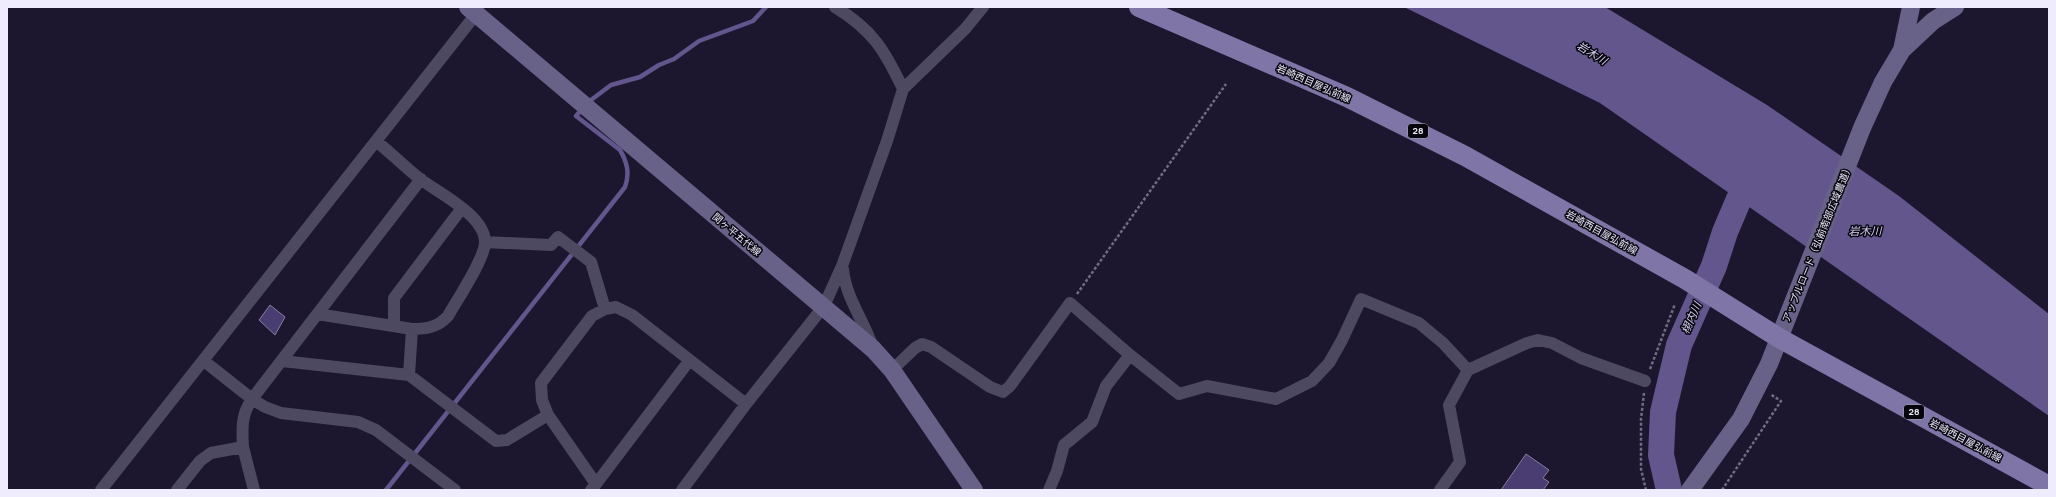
<svg xmlns="http://www.w3.org/2000/svg" width="2056" height="497" font-family="Manrope,'Noto Sans JP',sans-serif">
<style>
.water{fill:#62568d}
.lines{fill:none;stroke-linecap:round;stroke-linejoin:round}
.stream{stroke:#62568d;stroke-width:4.5}
.river{stroke:#62568d;stroke-width:26}
.building{fill:#493d72;stroke:#857f9f}
.path{stroke:#716d83;stroke-width:2.5;stroke-dasharray:3 2;stroke-linecap:butt}
.street{stroke:#4d4960;stroke-width:12}
.secondary{stroke:#696288;stroke-width:18}
.primary{stroke:#7f76a7;stroke-width:20}
.labels{text-anchor:middle;stroke-width:3;stroke-linejoin:round;paint-order:stroke}
.shield{fill:#06050e;stroke:#a8a7b5;stroke-width:1}
.shield-label{font-size:9px;font-weight:bold;fill:#eeecfd}
.street-label{font-size:10px;fill:#eeecfd;stroke:#06050e}
.water-label{font-size:11px;font-style:italic;fill:#d9d3f5;stroke:#06050e}
</style>
<rect width="100%" height="100%" fill="#1c162f"/>
<path class="water" d="M 1404,7 L 1605,7 L 1767,105 L 1899,196 L 2049,314 L 2049,416 L 1600,103 Z"/>
<g class="lines">
<path class="stream" d="M 587,103 L 611,85 L 640,77 L 659,65 L 674,59 L 699,41 L 753,21 L 766,7
M 386,490 L 625,187 C 630,173 627,162 620,150 L 576,116 L 582,109"/>
<path class="river" d="M 1669,490 L 1661,455 L 1663,412 L 1679,345 L 1714,266 L 1725,232 L 1745,185 L 1761,175"/>
</g>
<path class="building" d="M 270,305 L 285,317 L 275,335 L 259,320 Z
M 1526,454 L 1549,470 L 1543,478 L 1549,482 L 1543,490 L 1501,490 Z"/>
<g class="lines">
<path class="path" d="M 1077,294 L 1226,84
M 1650,369 L 1675,304
M 1644,393 L 1641,419 L 1641,469 L 1646,490
M 1722,490 L 1781,401 L 1770,394"/>
<path class="street" d="M 903,89 L 965,29 L 983,7
M 485,242 L 551,245 L 558,237 L 591,262 L 605,309
M 843,269 C 846,299 864,320 873,348
M 317,314 L 412,329 C 427,329 438,327 448,316 C 457,300 484,260 485,243 C 486,216 439,193 420,179 C 405,167 391,153 376,141
M 394,326 L 394,298 L 462,208
M 204,361 L 252,399 L 265,407 L 281,413 L 358,422 L 376,430 L 455,490
M 282,361 L 409,375 L 496,441 L 507,440 L 548,415
M 892,370 L 915,348 L 922,344 L 931,347 L 990,387 L 1003,392 L 1010,386 L 1070,303 L 1130,355 L 1179,394 L 1207,386 L 1276,399 L 1312,381 L 1329,363 L 1342,340 L 1361,299 L 1419,323 L 1443,343 L 1468,370
M 409,375 L 412,329
M 243,447 L 254,490
M 596,484 L 689,361
M 101,490 L 476,14
M 177,490 L 200,461 L 211,453 L 243,447 C 242,429 241,415 252,399 L 421,179
M 591,490 L 596,484 L 548,415 L 542,400 L 541,383 L 592,316 L 605,309 L 616,307 L 632,315 L 746,404
M 682,490 L 746,404 L 824,306 L 842,266 L 887,141 L 903,89 C 885,51 873,30 835,7
M 1049,490 L 1057,471 L 1064,445 L 1092,422 L 1106,386 L 1130,355
M 1440,490 L 1460,462 L 1449,405 L 1468,370 L 1527,343 L 1538,340 L 1552,343 L 1581,358 L 1645,381"/>
<path class="secondary" d="M 468,7 L 873,349 L 892,370 L 974,490
M 1902,50 L 1911,7
M 1690,490 L 1741,419 L 1769,364 L 1862,128 L 1883,82 L 1902,50 L 1933,21 L 1955,7"/>
<path class="primary" d="M 1139,7 L 1347,97 L 1465,156 L 1685,279 L 1779,338 L 2049,486"/>
</g>
<g class="labels">
<g class="shield">
<rect x="1408" y="124" width="20" height="14" rx="3"/>
<rect x="1904" y="405" width="20" height="14" rx="3"/>
</g>
<g class="shield-label">
<text x="1418" y="134">28</text>
<text x="1914" y="415">28</text>
</g>
<g class="street-label">
<text transform="translate(1314 83) rotate(24)" y="4">岩崎西目屋弘前線</text>
<text transform="translate(1602 232) rotate(29)" y="4">岩崎西目屋弘前線</text>
<text transform="translate(737 234) rotate(40)" y="4">関ヶ平五代線</text>
<text transform="translate(1817 243) rotate(-68)" y="4">アップルロード（弘前南部広域農道）</text>
<text transform="translate(1966 440) rotate(28)" y="4">岩崎西目屋弘前線</text>
</g>
<g class="water-label">
<text transform="translate(1592 53) rotate(32)" y="4">岩木川</text>
<text x="1865" y="235">岩木川</text>
<text transform="translate(1691 318) rotate(-66)" y="4">栩内川</text>
</g>
</g>
<rect width="2056" height="497" fill="none" stroke="#eeecfd" stroke-width="16"/>
</svg>
